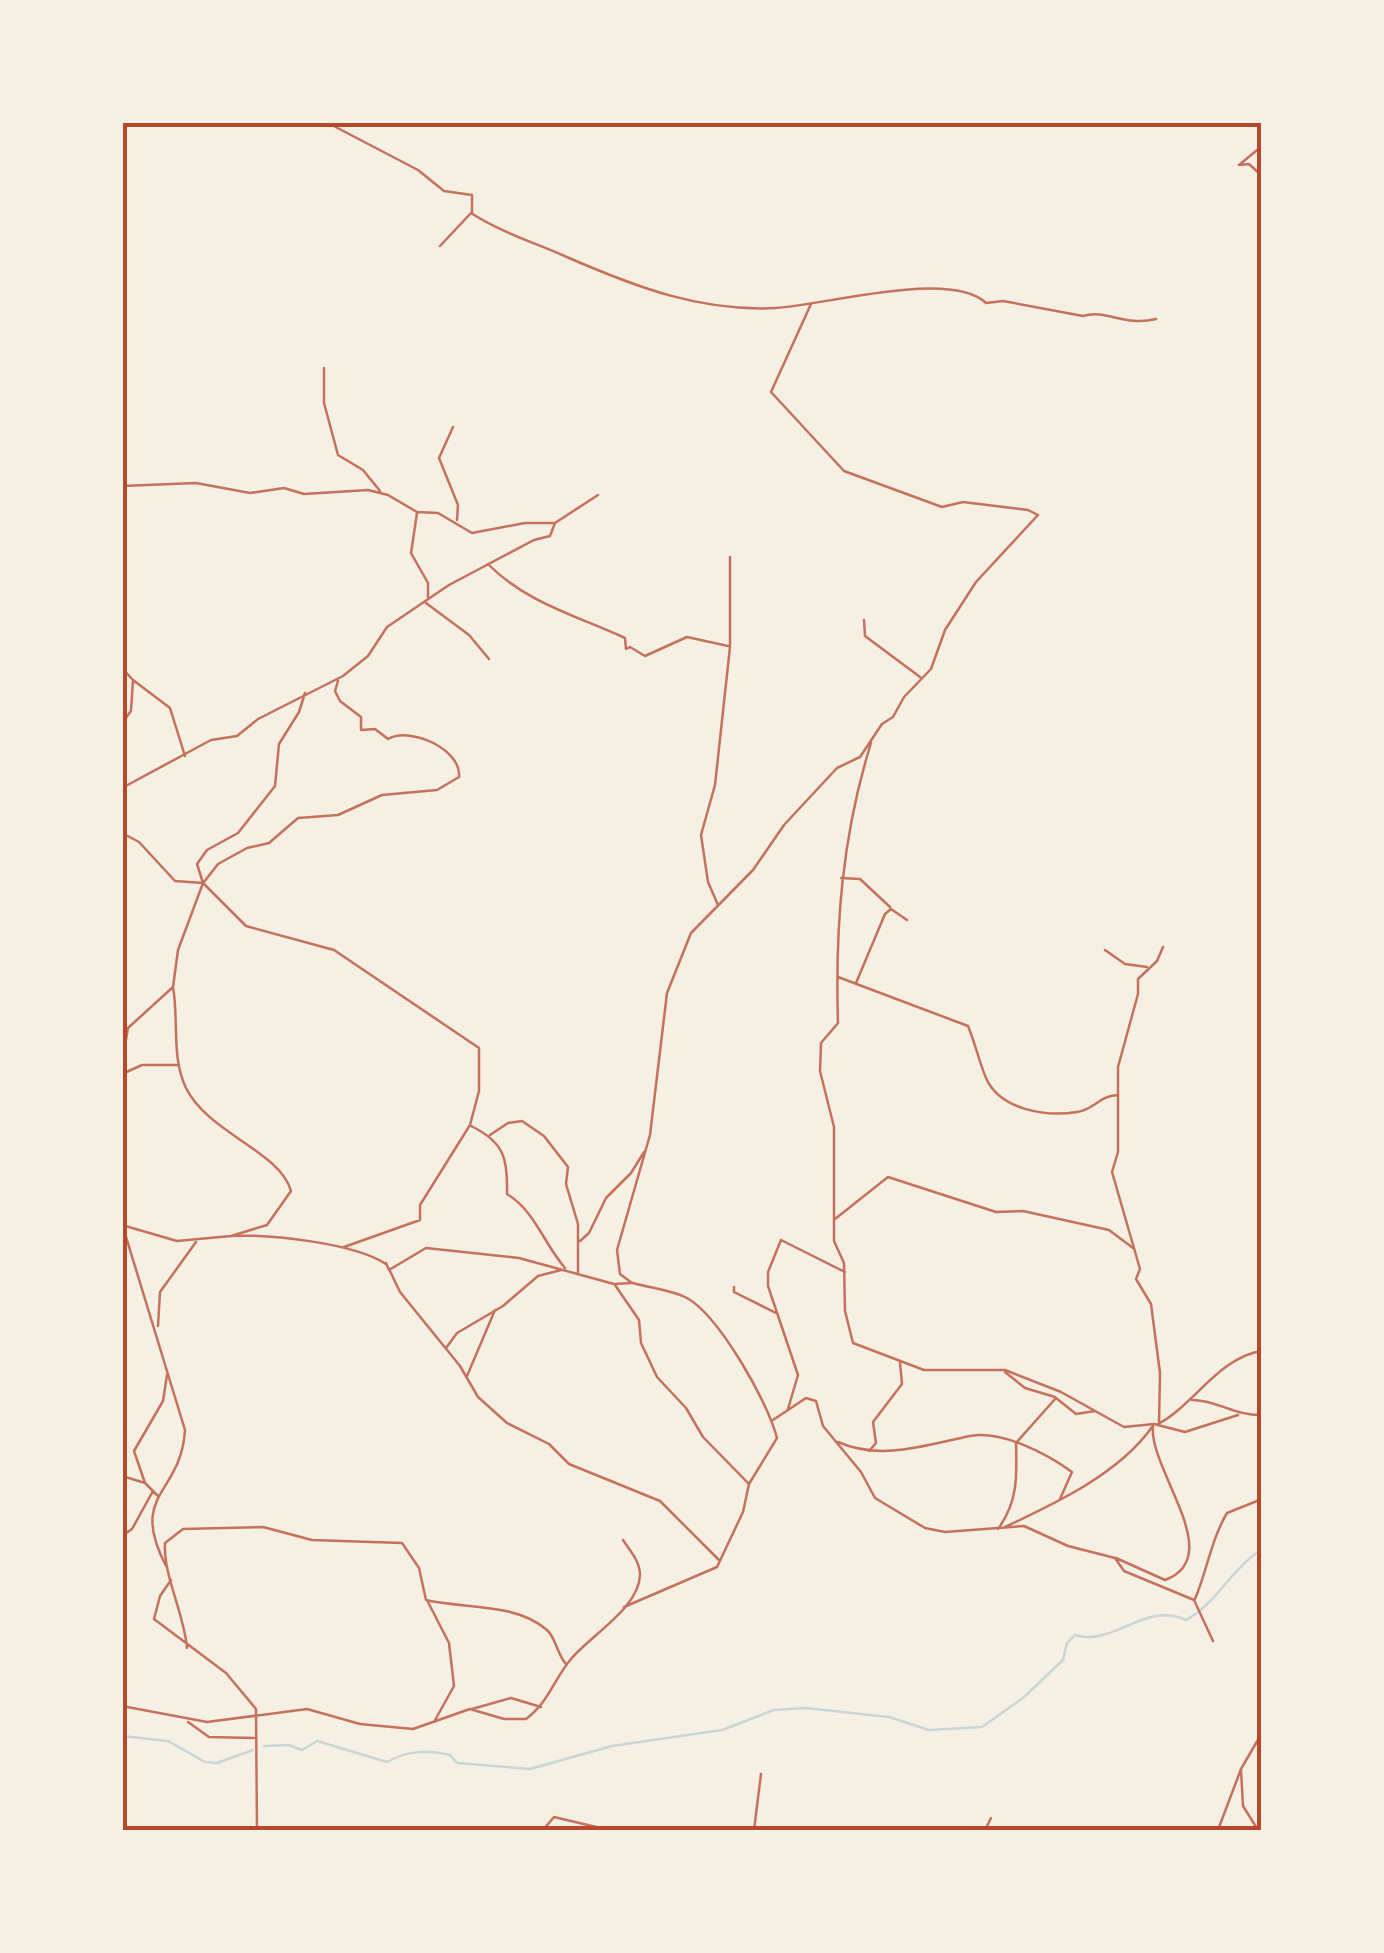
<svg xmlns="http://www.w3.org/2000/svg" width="1384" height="1953" font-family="Raleway,sans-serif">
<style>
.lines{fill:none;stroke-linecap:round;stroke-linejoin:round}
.stream{stroke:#c9d6d2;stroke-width:2.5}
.minor{stroke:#c5725c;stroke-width:2.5}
.neatline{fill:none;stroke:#b5482f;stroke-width:4}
</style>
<rect width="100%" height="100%" fill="#f6efe4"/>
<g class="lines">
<path class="stream" d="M 122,1736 L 168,1741 L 205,1762 L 217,1763 L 253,1750
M 264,1746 L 289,1745 L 302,1750 L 317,1741 L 387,1762 C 408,1750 427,1750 450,1755 L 457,1763 L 530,1769 L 612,1746 L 722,1730 L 774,1710 L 806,1708 L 889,1717 L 929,1730 L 982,1727 L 1023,1698 L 1063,1660 L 1067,1643 L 1075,1635 C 1113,1647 1145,1601 1186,1620 C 1218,1602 1231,1569 1262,1549"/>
<path class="minor" d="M 326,122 L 418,170 L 444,191 L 472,195 L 472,213
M 1262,146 L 1239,165 L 1249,164 L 1262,176
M 440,246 L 471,213 C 502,233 536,243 569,258 C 636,287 701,312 776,308 C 826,305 950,269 986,303 L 1003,301 L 1083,316 C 1106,309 1125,327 1156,319
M 324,368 L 324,403 L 338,455 L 363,470 L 380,491
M 453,427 L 439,458 L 458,505 L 457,520
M 122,486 L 196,483 L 250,493 L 284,488 L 304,494 L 368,490 L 388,495 L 417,512 L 438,513 L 472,533 L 525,523 L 554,523
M 417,513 L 411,553 L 428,583 L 428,599
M 488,564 C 525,602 577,616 625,638 L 626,649 L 630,647 L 645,656 L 687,637 L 728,646
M 426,603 L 469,635 L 489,659
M 864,620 L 865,636 L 920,677
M 122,668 L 132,679
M 305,693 L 299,712 L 279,744 L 275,786 L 238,833 L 207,850 L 197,864 L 203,883 L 246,926 L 334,950 L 479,1048 L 479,1091 L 470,1125 L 420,1205 L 420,1220 L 344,1247
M 122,723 L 131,711 L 133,680 L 170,708 L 185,756
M 871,743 C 842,836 835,927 838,1023 L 821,1043 L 820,1071 L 834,1127 L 834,1241 L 844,1263 L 845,1311 L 853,1343 L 924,1370 L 1005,1370 L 1061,1392 L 1124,1427 L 1154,1424 L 1185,1432 L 1238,1415
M 122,788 L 211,740 L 237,736 L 258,719 L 343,676 L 368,656 L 387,627 L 449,585 L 534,540 L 550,536 L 555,523 L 598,495
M 122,833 L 139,842 L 175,881 L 203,883 L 178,950 L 173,987 L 128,1028 L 122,1062
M 841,878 L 860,879 L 890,907
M 204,882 L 218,864 L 247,848 L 269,843 L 298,818 L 338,815 L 382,795 L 437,790 L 459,777 C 462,750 411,726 388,739 L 375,729 L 361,730 L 361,717 L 340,701 L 335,691 L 338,681
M 718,905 L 708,882 L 701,835 L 715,785 L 730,647 L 730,557
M 1105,950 L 1125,964 L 1147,967
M 838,977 L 968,1026 C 975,1043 979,1061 986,1078 C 1000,1110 1046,1117 1077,1112 C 1094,1110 1100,1095 1118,1095
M 856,983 L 885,914 L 891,909 L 907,920
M 122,1074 L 142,1065 L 179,1065
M 471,1126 C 504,1142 508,1158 507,1194 C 535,1211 544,1244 565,1268
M 490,1135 L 508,1123 L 522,1121 L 544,1136 L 568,1167 L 566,1184 L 578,1224 L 578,1272
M 835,1219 L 888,1177 L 996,1212 L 1023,1211 L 1109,1230 L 1133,1248
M 122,1225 L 177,1241 L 231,1236 L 267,1225 L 291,1191 C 280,1151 209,1134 186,1088 C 171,1057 179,1020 173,987
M 123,1227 L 185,1430 C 181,1496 128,1492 166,1566
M 231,1236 C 270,1234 354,1243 386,1264
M 580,1241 L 589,1233 L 606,1198 L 631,1173 L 644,1152
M 386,1263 L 389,1270 L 426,1248 L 519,1258 L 614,1284 L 632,1283 L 620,1274 L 617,1250 L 650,1135 L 667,993 L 691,933 L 753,870 L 784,825 L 837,768 L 860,757 L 882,724 L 893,717 L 904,697 L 931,669 L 945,630 L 976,582 L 1038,515 L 1028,510 L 963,502 L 942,507 L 844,471 L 771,392 L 811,304
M 390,1271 L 400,1292 L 460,1366 L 478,1397 L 507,1423 L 549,1444 L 569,1464 L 660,1501 L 720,1561
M 615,1285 L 639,1320 L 641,1343 L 657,1377 L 686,1408 L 703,1437 L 749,1484
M 734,1287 L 734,1292 L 776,1313
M 158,1326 L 160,1292 L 196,1242
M 446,1348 L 457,1333 L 503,1306 L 538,1276 L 561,1270
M 1005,1372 L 1025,1388 L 1055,1397
M 467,1376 L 495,1310
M 1192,1400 C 1217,1400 1235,1416 1262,1415
M 788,1409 L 798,1375 L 768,1286 L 768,1272 L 781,1240 L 845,1272
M 773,1420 L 806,1398 L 816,1401 L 823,1426 L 861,1472 L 875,1498 L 925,1528 L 945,1532 L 1024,1526 L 1068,1546 L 1115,1558 L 1124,1571 L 1194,1600 L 1213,1641
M 1159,1423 L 1160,1373 L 1151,1304 L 1136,1279 L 1140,1269 L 1112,1172 L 1118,1152 L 1118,1067 L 1138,994 L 1138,979 L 1157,961 L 1163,947
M 1158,1424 C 1194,1405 1219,1357 1262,1351
M 838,1442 C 881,1461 926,1445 970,1436 C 1001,1430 1046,1453 1072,1472 L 1060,1499
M 869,1451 L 876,1443 L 873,1422 L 902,1384 L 900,1363
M 122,1476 L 145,1483 L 158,1496
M 145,1483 L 134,1451 L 163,1401 L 167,1375
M 1003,1528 C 1054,1504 1119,1474 1152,1427
M 998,1529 C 1018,1502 1017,1476 1016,1443 L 1056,1398 L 1076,1414 L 1095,1411
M 122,1536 L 132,1529 L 153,1491
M 1116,1558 L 1165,1580 C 1228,1557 1148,1469 1153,1426
M 171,1580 L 160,1596 L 154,1619 L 226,1673 L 256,1709 L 257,1830
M 1195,1599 C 1207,1571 1211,1540 1227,1513 L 1262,1499
M 428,1602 L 449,1643 L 454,1686 L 434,1722
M 624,1607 L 717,1567 L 743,1512 L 749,1484 L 777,1438 C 768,1402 719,1316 687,1298 C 672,1290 650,1288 633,1283
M 187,1648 C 184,1613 163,1575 165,1543 L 183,1529 L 263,1527 L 312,1540 L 402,1543 L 419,1568 L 426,1600 C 464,1609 514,1602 547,1630 C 556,1638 557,1654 566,1664
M 122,1706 L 207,1722 L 307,1709 L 360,1724 L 413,1729 L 470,1709 L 504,1719 L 526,1719 C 549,1702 554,1679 571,1659 C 591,1635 639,1608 640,1575 C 640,1561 630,1551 623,1540
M 472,1709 L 511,1698 L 541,1707
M 188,1722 L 209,1737 L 254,1738
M 1241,1770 L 1243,1806 L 1258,1830
M 543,1830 L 554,1817 L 609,1830
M 754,1830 L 761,1774
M 985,1830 L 991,1818
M 1218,1830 L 1241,1769 L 1259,1738 L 1262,1668"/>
</g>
<rect width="1384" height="1953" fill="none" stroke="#f6efe4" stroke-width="250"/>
<rect x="125" y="125" width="1134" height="1703" class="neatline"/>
</svg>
